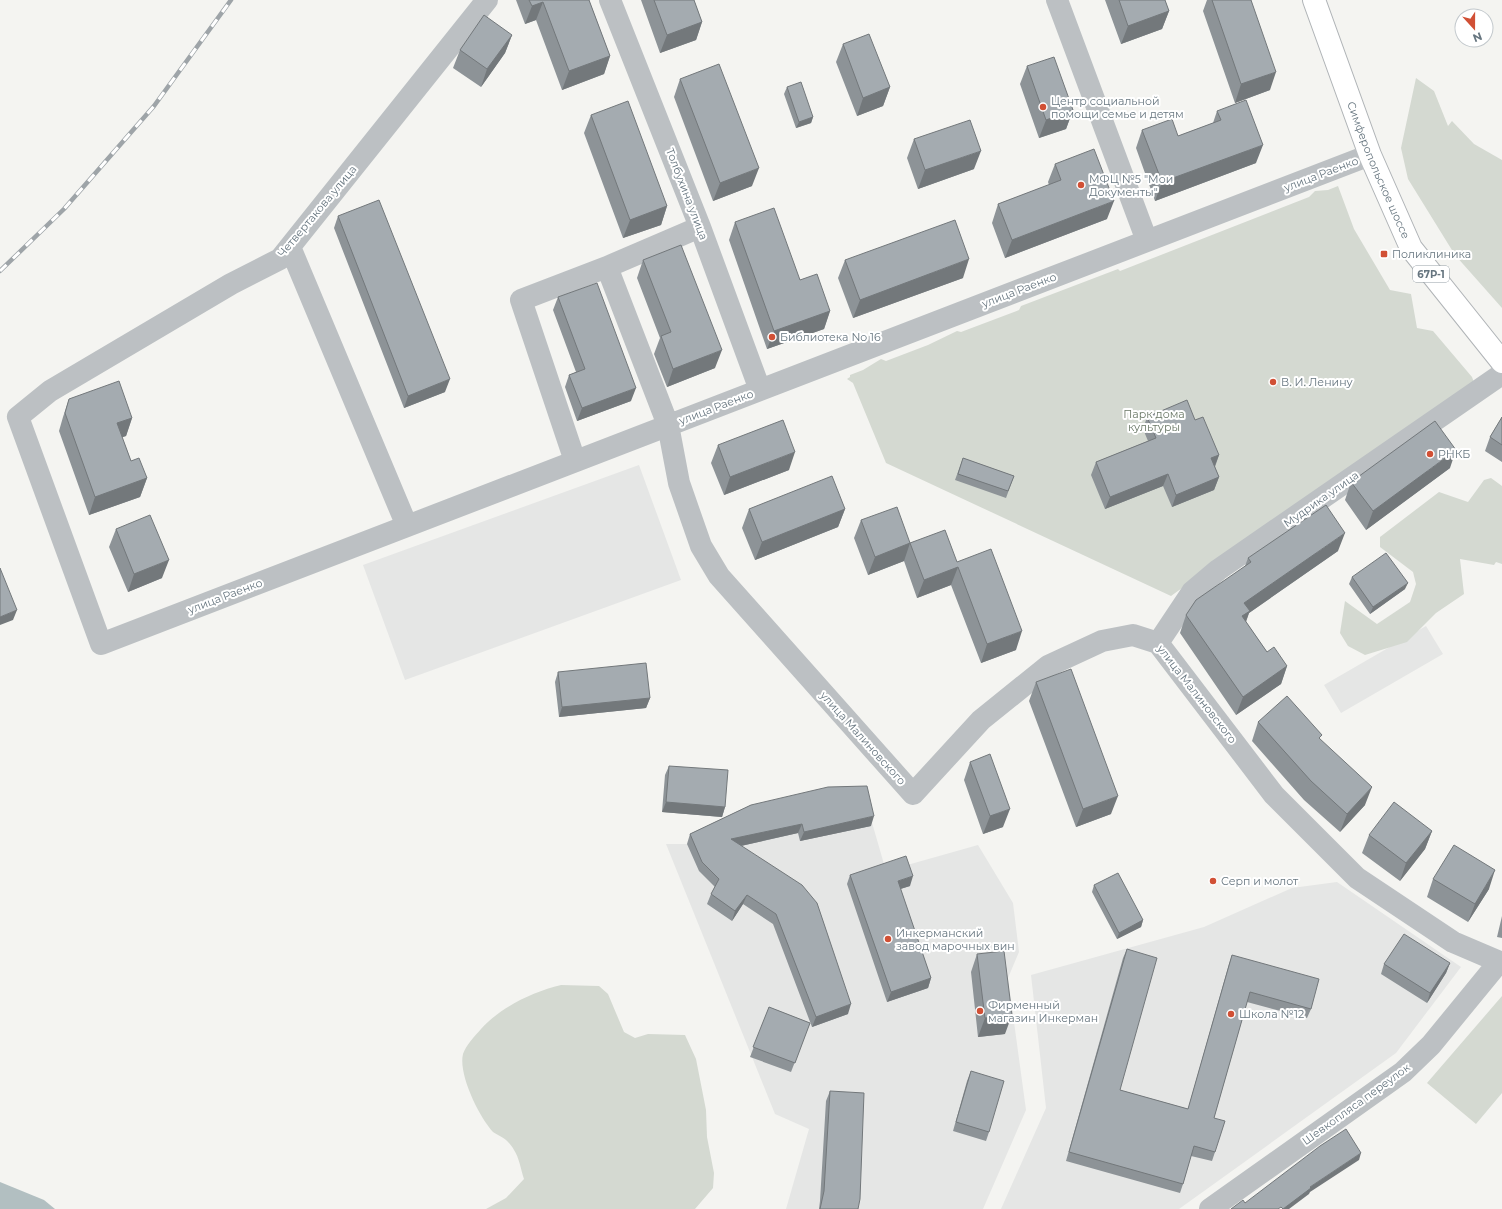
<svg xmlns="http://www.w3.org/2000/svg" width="1502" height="1209" font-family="Montserrat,sans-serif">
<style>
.built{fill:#e5e6e5}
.green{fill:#d4d9d1}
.water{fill:#b2bfc1}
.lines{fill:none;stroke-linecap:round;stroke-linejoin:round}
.major-casing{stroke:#b0b4b7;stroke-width:24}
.minor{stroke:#bcc0c3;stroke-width:22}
.major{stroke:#fff;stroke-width:22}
.rail-casing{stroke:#9ea4a8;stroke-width:4.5}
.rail{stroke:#fff;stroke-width:3;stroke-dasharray:9;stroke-linecap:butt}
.wall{fill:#8d9397}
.shaded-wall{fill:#73787b}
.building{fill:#a4abb0;stroke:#73787b}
.poi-dot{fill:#d15035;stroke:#fff;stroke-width:1.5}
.labels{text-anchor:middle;stroke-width:4;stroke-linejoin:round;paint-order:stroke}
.shield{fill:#fff;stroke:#949ea5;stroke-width:1}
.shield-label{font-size:10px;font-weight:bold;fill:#66757f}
.poi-label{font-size:11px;fill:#66757f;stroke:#fff;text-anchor:start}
.street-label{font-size:11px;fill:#66757f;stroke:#fff}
.park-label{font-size:11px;fill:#697765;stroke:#fff}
</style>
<rect width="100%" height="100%" fill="#f4f4f1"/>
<path class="built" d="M 639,465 L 681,580 L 405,680 L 363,565 Z
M 1426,626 L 1443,654 L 1341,713 L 1324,685 Z
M 864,795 L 886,871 L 978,845 L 1013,903 L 1019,952 L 1008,978 L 1026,1110 L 983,1209 L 786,1209 L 809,1129 L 775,1114 L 666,844 L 687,844 Z
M 1337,882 L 1461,967 L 1396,1053 L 1179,1209 L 1001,1209 L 1046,1108 L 1031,975 L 1204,927 L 1292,888 Z"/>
<path class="green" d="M 1416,78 L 1434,91 L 1448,126 L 1452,121 L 1474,144 L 1502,160 L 1502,308 L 1455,255 L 1408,179 L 1401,148 Z
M 1338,186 L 1354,229 L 1390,290 L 1411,294 L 1417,328 L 1433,331 L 1472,377 L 1476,388 L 1250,539 L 1171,596 L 886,463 L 853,383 L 847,379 L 850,377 L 850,375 L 863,370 L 881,359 L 886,361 L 928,345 L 957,331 L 961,332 L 1019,310 L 1021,306 L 1118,269 L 1120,271 L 1309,197 L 1315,191 L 1328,190 Z
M 1491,478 L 1502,486 L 1502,564 L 1496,562 L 1494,565 L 1460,559 L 1464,594 L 1436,613 L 1407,642 L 1365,655 L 1348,646 L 1340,633 L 1345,601 L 1377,624 L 1410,602 L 1416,584 L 1413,572 L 1380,547 L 1380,537 L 1439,492 L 1468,502 L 1484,480 Z
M 561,985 L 599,986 L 608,994 L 624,1032 L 635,1038 L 648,1034 L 685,1035 L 696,1059 L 706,1110 L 707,1137 L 714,1173 L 713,1188 L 695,1209 L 486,1209 L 506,1198 L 524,1179 C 521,1170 519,1157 514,1150 C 512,1146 509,1143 506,1140 C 503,1137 497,1135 493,1132 C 479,1117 458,1074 463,1054 C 466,1045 475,1036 481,1029 C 501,1007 532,992 561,985 Z
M 1502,996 L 1502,1093 L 1476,1124 L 1427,1083 Z"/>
<path class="water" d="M 0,1182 L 44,1200 L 55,1209 L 0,1209 Z"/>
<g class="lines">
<defs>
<g id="major">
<path id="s1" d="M 1314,0 L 1370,155 L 1411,248 L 1502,362"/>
</g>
</defs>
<use href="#major" class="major-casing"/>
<path class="minor" d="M 487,0 L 280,259 L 231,284 L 50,391 L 18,417 L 101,644 L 1370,155
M 610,0 L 700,227 L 760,390
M 1057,0 L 1147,241
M 700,227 L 607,267 L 668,425 L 679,483 L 701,546 L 719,576 L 913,794 L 981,720 L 1048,666 L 1102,641 L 1133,635 L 1158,643 L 1274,795 L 1357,878 L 1453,942 L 1502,963
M 290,247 L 407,526
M 575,461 L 521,300 L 607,267
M 1158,643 L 1192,592 L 1218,570 L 1502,374
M 1210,1209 L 1403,1072 L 1431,1045 L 1499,962"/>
<use href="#major" class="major"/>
<defs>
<path id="rail" d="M 0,271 L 64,209 L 154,106 L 231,0"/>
</defs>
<use href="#rail" class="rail-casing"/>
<use href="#rail" class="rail"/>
</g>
<path class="wall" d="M 516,0 L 589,0 L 610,56 L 604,74 L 562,90 L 536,20 L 525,24 Z
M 641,0 L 694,0 L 702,22 L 696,40 L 660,53 Z
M 1105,0 L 1165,0 L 1169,11 L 1162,29 L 1121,44 Z
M 1207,0 L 1251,0 L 1270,90 L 1235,103 L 1203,11 Z
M 512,35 L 505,53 L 481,87 L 453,68 L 460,50 Z
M 843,44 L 890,87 L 883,106 L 857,116 L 836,62 Z
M 1027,66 L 1073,110 L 1066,129 L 1039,138 L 1020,84 Z
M 680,79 L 752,186 L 713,201 L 674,97 Z
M 787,87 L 813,117 L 811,123 L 796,128 L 784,94 Z
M 1217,111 L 1256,163 L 1155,201 L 1136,148 L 1142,130 L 1178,136 L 1213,123 Z
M 591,115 L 667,206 L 661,225 L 623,238 L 584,133 Z
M 914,139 L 974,169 L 918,189 L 907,158 Z
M 1055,164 L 1107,219 L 1005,258 L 992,223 L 998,204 L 1049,185 L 1048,182 Z
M 338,216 L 445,392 L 404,408 L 334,228 Z
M 735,222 L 800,280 L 830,311 L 824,329 L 767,349 L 729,240 Z
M 643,260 L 715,368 L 667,387 L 654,354 L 660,338 L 637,278 Z
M 845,260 L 963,278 L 853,318 L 838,278 Z
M 558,297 L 631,401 L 577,421 L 565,387 L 569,375 L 576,372 L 553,310 Z
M 69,399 L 132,418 L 126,436 L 122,437 L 131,461 L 147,478 L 140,497 L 89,515 L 59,431 L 63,417 Z
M 1147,417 L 1195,420 L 1219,455 L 1215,467 L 1219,477 L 1214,490 L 1172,507 L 1163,486 L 1105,509 L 1091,475 L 1096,462 L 1148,441 L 1143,429 Z
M 1502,417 L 1502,462 L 1485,451 L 1490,437 Z
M 718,445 L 789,470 L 724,495 L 711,463 Z
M 963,458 L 1014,476 L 1006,498 L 955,480 Z
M 1450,468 L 1366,530 L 1345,500 L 1351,482 Z
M 749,509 L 845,509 L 838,527 L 755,560 L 742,528 Z
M 861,520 L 910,543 L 957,562 L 1016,650 L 981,663 L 951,585 L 917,598 L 904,561 L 868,575 L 854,538 Z
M 116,529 L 162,578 L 128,592 L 109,547 Z
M 1338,551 L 1249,613 L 1246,622 L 1267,652 L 1287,666 L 1281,684 L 1236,715 L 1180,633 L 1186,615 L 1245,566 L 1248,558 Z
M 1352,577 L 1405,589 L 1370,614 L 1349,584 Z
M 558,672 L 650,698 L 646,708 L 559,717 L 555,682 Z
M 1036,682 L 1111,814 L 1076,827 L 1029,701 Z
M 1258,722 L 1320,739 L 1365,805 L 1340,832 L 1304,800 L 1252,741 Z
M 970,762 L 1003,827 L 983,834 L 964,780 Z
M 669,766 L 725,807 L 722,817 L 662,812 L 665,775 Z
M 751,805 L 871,826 L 800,841 L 798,833 L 741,846 L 848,1014 L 812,1027 L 773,924 L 743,904 L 732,921 L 707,904 L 711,894 L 715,887 L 699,871 L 687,844 L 690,834 Z
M 1432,831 L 1425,849 L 1400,881 L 1362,853 L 1369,835 Z
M 850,875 L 910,886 L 900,889 L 931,978 L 928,988 L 887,1002 L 847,884 Z
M 1433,879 L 1489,889 L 1468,922 L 1427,897 Z
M 1094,885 L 1143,920 L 1141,927 L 1117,939 L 1092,892 Z
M 1502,916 L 1502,938 L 1497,937 Z
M 1127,949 L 1120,1090 L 1188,1109 L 1229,964 L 1232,955 L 1311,1009 L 1307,1018 L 1247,1002 L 1214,1118 L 1215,1152 L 1212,1161 L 1191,1156 L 1183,1184 L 1180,1193 L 1066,1161 L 1123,958 Z
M 977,954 L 1005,1034 L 978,1037 L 971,972 Z
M 1450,963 L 1446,973 L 1427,1003 L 1381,974 L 1384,964 Z
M 769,1007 L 810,1023 L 791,1072 L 750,1057 Z
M 971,1071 L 989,1132 L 986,1141 L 953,1131 L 967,1081 Z
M 830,1091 L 858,1209 L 819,1209 L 820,1201 L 826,1101 Z"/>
<path class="shaded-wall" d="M 543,2 L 536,20 L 525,24 L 532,6 Z
M 1169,11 L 1162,29 L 1121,44 L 1128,26 Z
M 702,22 L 696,40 L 660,53 L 667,35 Z
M 512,35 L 505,53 L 481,87 L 487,69 Z
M 610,56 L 604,74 L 562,90 L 569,71 Z
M 1276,72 L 1270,90 L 1235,103 L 1241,84 Z
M 890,87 L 883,106 L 857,116 L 863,98 Z
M 1073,110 L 1066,129 L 1039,138 L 1046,120 Z
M 813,117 L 811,123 L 796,128 L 799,122 Z
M 1263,145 L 1256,163 L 1155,201 L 1162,182 Z
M 981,151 L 974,169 L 918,189 L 925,170 Z
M 759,168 L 752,186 L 713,201 L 720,183 Z
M 1114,201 L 1107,219 L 1005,258 L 1012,240 Z
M 667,206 L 661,225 L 623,238 L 630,220 Z
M 969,259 L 963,278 L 853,318 L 860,300 Z
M 830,311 L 824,329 L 767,349 L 774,331 Z
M 722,350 L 715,368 L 667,387 L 673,369 Z
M 450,379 L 445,392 L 404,408 L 408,396 Z
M 636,388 L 631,401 L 577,421 L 582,408 Z
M 132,418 L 126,436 L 111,441 L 117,423 Z
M 1456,450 L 1450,468 L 1366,530 L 1373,511 Z
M 795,452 L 789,470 L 724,495 L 730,477 Z
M 1219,455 L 1214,468 L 1211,458 Z
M 1168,474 L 1163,486 L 1105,509 L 1110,497 Z
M 1219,477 L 1214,490 L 1172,507 L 1176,495 Z
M 147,478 L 140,497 L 89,515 L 95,497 Z
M 845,509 L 838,527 L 755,560 L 762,542 Z
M 1345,533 L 1338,551 L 1249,613 L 1243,629 L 1242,618 L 1244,603 Z
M 910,543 L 904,561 L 868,575 L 875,557 Z
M 169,560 L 162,578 L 128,592 L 134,574 Z
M 958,567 L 951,585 L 917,598 L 924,580 Z
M 1408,583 L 1405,589 L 1370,614 L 1373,607 Z
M 17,610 L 13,620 L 0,625 L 0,617 Z
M 1022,631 L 1016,650 L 981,663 L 987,644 Z
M 1287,666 L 1281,684 L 1236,715 L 1243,697 Z
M 650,698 L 646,708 L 559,717 L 562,707 Z
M 1372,787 L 1365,805 L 1340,832 L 1347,814 Z
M 1118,796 L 1111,814 L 1076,827 L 1083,809 Z
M 666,802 L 725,807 L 722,817 L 662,812 Z
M 1010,809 L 1003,827 L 983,834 L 990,816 Z
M 874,816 L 871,826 L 800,841 L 804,832 Z
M 802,824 L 798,833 L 727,849 L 731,839 Z
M 1432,831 L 1425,849 L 1400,881 L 1406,863 Z
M 1495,870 L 1489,889 L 1468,922 L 1475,904 Z
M 913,876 L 910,886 L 894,891 L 898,881 Z
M 747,895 L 743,904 L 732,921 L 735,911 Z
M 1143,920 L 1141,927 L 1117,939 L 1119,933 Z
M 1450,963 L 1446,973 L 1427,1003 L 1430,993 Z
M 931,978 L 928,988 L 887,1002 L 891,992 Z
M 851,1004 L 848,1014 L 812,1027 L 816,1017 Z
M 1012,1015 L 1005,1034 L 978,1037 L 985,1018 Z
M 1361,1153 L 1359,1160 L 1310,1192 L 1309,1194 L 1289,1209 L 1283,1209 L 1310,1187 Z"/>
<path class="building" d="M 529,0 L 589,0 L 610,56 L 569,71 L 543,2 L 532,6 Z
M 654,0 L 694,0 L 702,22 L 667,35 Z
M 1119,0 L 1165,0 L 1169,11 L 1128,26 Z
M 1212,0 L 1251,0 L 1276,72 L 1241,84 Z
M 484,15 L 512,35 L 487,69 L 460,50 Z
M 869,34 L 890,87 L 863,98 L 843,44 Z
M 1054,57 L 1073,110 L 1046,120 L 1027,66 Z
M 719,64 L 759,168 L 720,183 L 680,79 Z
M 801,82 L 813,117 L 799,122 L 787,87 Z
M 1246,100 L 1263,145 L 1162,182 L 1142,130 L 1172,119 L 1178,136 L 1221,120 L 1217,111 Z
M 628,101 L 667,206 L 630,220 L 591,115 Z
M 970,120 L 981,151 L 925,170 L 914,139 Z
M 1094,149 L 1114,201 L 1012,240 L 998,204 L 1061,180 L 1055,164 Z
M 379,200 L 450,379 L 408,396 L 338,216 Z
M 774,208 L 800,280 L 817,274 L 830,311 L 774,331 L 735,222 Z
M 955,220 L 969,259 L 860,300 L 845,260 Z
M 681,245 L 722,350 L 673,369 L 661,336 L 671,332 L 643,260 Z
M 597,283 L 636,388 L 582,408 L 569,375 L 585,369 L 558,297 Z
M 119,381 L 132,418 L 117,423 L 131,461 L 139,458 L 147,478 L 95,497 L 65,413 L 69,399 Z
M 1187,400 L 1195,420 L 1203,417 L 1219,455 L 1211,458 L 1219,477 L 1176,495 L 1168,474 L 1110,497 L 1096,462 L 1156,438 L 1147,417 Z
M 1502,417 L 1502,445 L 1490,437 Z
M 783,420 L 795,452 L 730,477 L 718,445 Z
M 1435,421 L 1456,450 L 1373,511 L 1351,482 Z
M 963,458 L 1014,476 L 1008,491 L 958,474 Z
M 832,476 L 845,509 L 762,542 L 749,509 Z
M 1326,505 L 1345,533 L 1244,603 L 1250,611 L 1242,616 L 1267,652 L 1274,647 L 1287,666 L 1243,697 L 1186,615 L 1196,600 L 1251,562 L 1248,558 Z
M 897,507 L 910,543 L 875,557 L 861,520 Z
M 150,515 L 169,560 L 134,574 L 116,529 Z
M 945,530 L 957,562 L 991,549 L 1022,631 L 987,644 L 958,567 L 924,580 L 910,543 Z
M 1386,553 L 1408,583 L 1373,607 L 1352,577 Z
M 0,568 L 17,610 L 0,617 Z
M 646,663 L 650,698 L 562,707 L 558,672 Z
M 1071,669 L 1118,796 L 1083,809 L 1036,682 Z
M 1287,696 L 1322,735 L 1319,738 L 1372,787 L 1347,814 L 1311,781 L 1258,722 Z
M 990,754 L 1010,809 L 990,816 L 970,762 Z
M 669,766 L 728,770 L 725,807 L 666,802 Z
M 867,786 L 874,816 L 804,832 L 802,824 L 731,839 L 802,885 L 817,903 L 851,1004 L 816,1017 L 776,914 L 747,895 L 735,911 L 711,894 L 719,879 L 702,862 L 690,834 L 751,805 L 828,787 Z
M 1394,802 L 1432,831 L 1406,863 L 1369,835 Z
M 1454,845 L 1495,870 L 1475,904 L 1433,879 Z
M 906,856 L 913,876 L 898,881 L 931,978 L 891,992 L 850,875 Z
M 1118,873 L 1143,920 L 1119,933 L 1094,885 Z
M 1404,934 L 1450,963 L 1430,993 L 1384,964 Z
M 1127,949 L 1157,958 L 1120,1090 L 1188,1109 L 1232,955 L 1319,979 L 1311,1009 L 1250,992 L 1214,1118 L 1225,1121 L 1215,1152 L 1194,1146 L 1183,1184 L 1069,1152 Z
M 1004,951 L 1012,1015 L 985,1018 L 977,954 Z
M 769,1007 L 810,1023 L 795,1063 L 753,1047 Z
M 971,1071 L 1004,1081 L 989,1132 L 956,1122 Z
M 830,1091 L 864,1093 L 860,1199 L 858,1209 L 820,1209 L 824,1191 Z
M 1346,1129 L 1361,1153 L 1310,1187 L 1311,1188 L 1283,1209 L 1281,1207 L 1278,1209 L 1231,1209 L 1243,1200 L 1245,1203 L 1320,1146 Z"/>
<g class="poi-dot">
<circle cx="1043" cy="107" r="4"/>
<circle cx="1081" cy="185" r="4"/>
<rect x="1380" y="250" width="8" height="8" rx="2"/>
<circle cx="772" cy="337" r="4"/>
<circle cx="1273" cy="382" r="4"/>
<circle cx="1430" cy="454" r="4"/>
<circle cx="1213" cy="881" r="4"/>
<circle cx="888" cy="939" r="4"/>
<circle cx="980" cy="1011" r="4"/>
<circle cx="1231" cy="1014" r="4"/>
</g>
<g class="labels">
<rect class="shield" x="1413" y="266" width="36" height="16" rx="3"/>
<g class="shield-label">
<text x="1431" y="278">67Р-1</text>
</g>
<g class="poi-label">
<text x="1051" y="105">Центр социальной<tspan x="1051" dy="13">помощи семье и детям</tspan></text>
<text x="1089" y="183">МФЦ №5 "Мои<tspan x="1089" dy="13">Документы"</tspan></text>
<text x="1392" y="258">Поликлиника</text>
<text x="780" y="341">Библиотека No 16</text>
<text x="1281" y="386">В. И. Ленину</text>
<text x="1438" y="458">РНКБ</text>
<text x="1221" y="885">Серп и молот</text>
<text x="896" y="937">Инкерманский<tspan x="896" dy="13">завод марочных вин</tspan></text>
<text x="988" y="1009">Фирменный<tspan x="988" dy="13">магазин Инкерман</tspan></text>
<text x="1239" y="1018">Школа №12</text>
</g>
<g class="street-label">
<text dy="4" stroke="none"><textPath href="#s1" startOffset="182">Симферопольское шоссе</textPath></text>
<text transform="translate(1321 174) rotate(-21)" y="4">улица Раенко</text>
<text transform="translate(687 194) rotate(69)" y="4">Толбухина улица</text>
<text transform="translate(317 211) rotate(-50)" y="4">Четвертакова улица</text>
<text transform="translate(1019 290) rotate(-21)" y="4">улица Раенко</text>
<text transform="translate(716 407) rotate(-21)" y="4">улица Раенко</text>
<text transform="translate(1321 499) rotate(-35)" y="4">Мудрика улица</text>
<text transform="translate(225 596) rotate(-21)" y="4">улица Раенко</text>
<text transform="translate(1197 694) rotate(52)" y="4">улица Малиновского</text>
<text transform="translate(863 738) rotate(48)" y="4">улица Малиновского</text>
<text transform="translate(1356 1104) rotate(-36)" y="4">Шевкопляса переулок</text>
</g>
<g class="park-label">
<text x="1154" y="418">Парк дома<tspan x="1154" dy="13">культуры</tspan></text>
</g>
</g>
<g transform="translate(1474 28) rotate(159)"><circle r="19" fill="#ffffff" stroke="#c2c8cc"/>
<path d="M0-3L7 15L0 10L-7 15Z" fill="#d15035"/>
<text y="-6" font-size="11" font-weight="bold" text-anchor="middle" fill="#66757f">N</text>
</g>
</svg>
